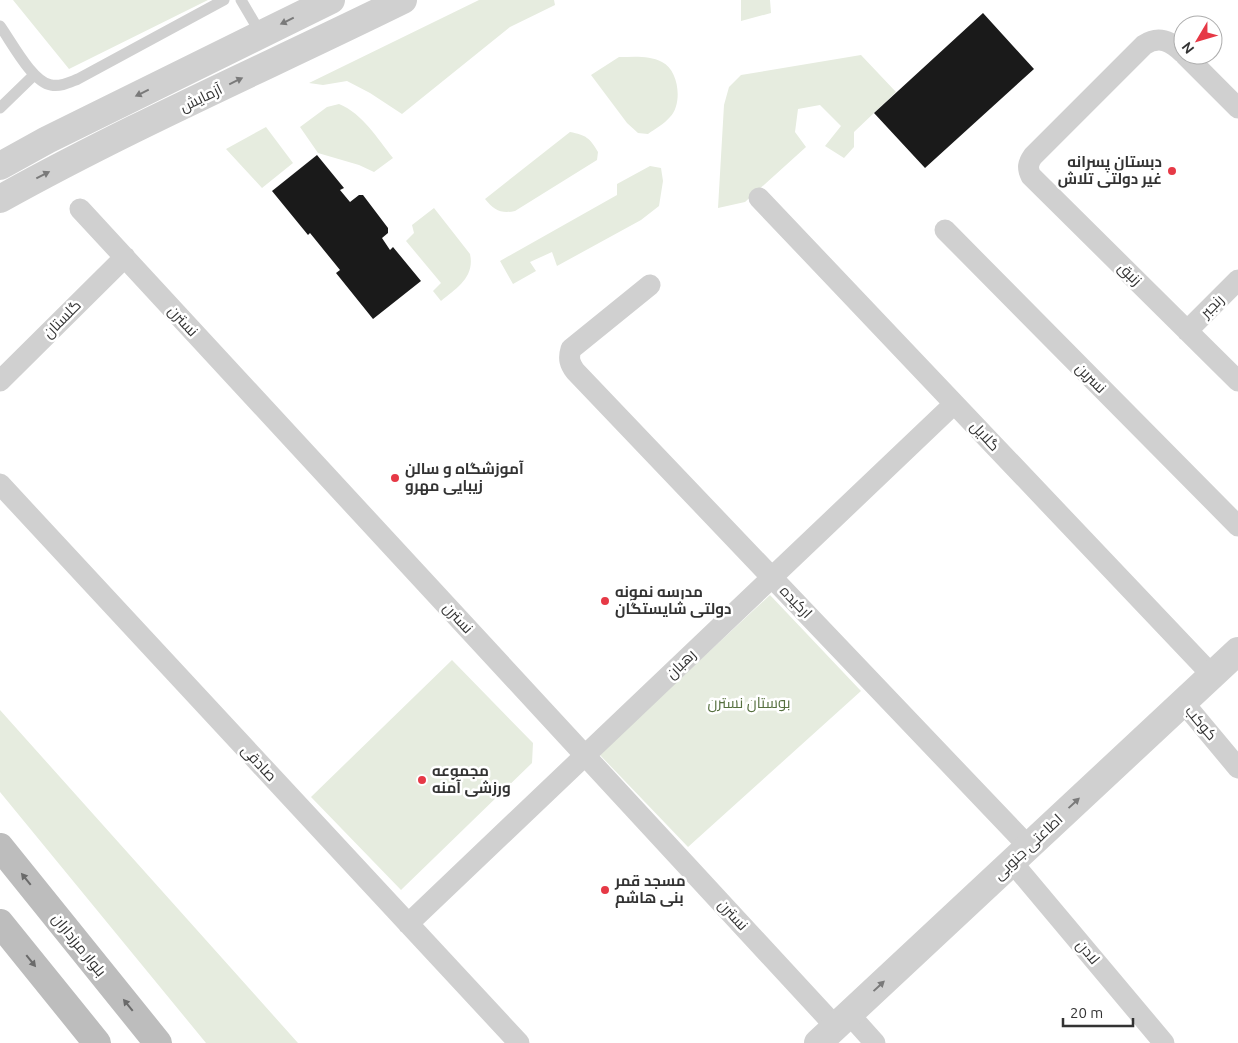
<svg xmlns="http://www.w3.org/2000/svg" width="1238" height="1043" font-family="Ubuntu,Cairo,sans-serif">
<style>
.green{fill:#e6ecdf}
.building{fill:#1a1a1a}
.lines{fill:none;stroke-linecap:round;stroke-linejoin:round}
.service{stroke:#d0d0d0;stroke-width:11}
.minor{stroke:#d0d0d0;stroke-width:21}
.tertiary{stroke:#d0d0d0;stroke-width:28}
.secondary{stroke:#bdbdbd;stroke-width:28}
.oneway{fill:#7a7a7a}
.oneway2{fill:#6a6a6a}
.poi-dot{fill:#e63946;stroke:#fff;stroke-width:2}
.labels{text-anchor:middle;stroke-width:5;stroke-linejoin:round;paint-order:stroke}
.street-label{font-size:15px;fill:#333;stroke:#fff}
.poi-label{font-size:15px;font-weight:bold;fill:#333;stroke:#fff;text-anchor:start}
.park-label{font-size:15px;fill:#56703f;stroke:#fff}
</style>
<rect width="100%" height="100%" fill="#fff"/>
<path class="green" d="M 13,0 L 208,0 L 69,69 Z
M 479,0 L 554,0 L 555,5 L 510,27 L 402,114 L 370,93 L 347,81 L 323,85 L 309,83 Z
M 741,0 L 770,0 L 771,13 L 741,21 Z
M 861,55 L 896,92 L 854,132 L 854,147 L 844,158 L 825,146 L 841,126 L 820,105 L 798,109 L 795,132 L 806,147 L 745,202 L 718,208 L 724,105 L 729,87 L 741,75 Z
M 619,57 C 633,57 649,55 662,62 C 679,70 683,104 670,117 C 664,124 655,129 648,134 L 638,133 L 627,123 L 591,75 Z
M 339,104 C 363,114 377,138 393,158 L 374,172 L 359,165 L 318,153 L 300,127 L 327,107 Z
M 266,127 L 293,163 L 262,188 L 226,149 Z
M 570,132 C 586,135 590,138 598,152 L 597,160 L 515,211 C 501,214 494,210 485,199 Z
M 650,166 L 661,168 L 663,181 L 659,206 L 641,220 L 557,266 L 552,252 L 530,262 L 536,271 L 513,284 L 500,261 L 617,195 L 617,184 Z
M 434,208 L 470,254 C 475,277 457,288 441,301 L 433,291 L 441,283 L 406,241 L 414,233 L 412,225 Z
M 770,595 L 861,691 L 688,847 L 599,754 Z
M 452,660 L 533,743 L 532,763 L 401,890 L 311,797 Z
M 0,710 L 298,1043 L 206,1043 L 0,792 Z"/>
<path class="building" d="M 983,13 L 1034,69 L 925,168 L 874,113 Z
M 317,155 L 344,188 L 340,190 L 350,202 L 359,195 L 363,195 L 388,228 L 388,233 L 382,238 L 390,250 L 393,247 L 421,281 L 373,319 L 336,273 L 340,270 L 310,233 L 308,235 L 272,191 Z"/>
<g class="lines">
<path class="service" d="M 241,0 L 261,34
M 0,26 C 11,41 32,82 51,85 C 61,87 70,82 78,79 L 224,0
M 0,108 L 34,75"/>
<path class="minor" d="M 1183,53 C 1171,41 1159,35 1144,45 L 1033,156 C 1028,163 1027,168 1031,176 L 1238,381
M 1185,55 L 1238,108
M 759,198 L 1212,675
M 80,209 L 835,1026
M 945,230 L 1238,526
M 650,285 L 571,349 C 568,359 570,364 575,371 L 1028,846
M 1187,331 L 1238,280
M 0,381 L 125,257
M 0,484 L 519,1043
M 1183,702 L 1238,768
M 1012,862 L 1164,1043
M 408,924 L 954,404
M 849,1014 L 875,1043"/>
<path class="tertiary" d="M 0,166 L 47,140 L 331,0
M 0,199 C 131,126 269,66 403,0
M 818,1043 L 1238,651"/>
<path class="secondary" d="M 0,847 L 158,1043
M 0,923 L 97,1043"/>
</g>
<defs><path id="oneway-solid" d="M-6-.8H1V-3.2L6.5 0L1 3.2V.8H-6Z" transform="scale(1.25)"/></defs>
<g class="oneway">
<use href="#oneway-solid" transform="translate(287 21) rotate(154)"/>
<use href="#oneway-solid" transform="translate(236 81) rotate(-26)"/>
<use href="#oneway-solid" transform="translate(142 93) rotate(154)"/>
<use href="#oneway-solid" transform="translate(43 175) rotate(-27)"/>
<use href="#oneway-solid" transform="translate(1074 803) rotate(-43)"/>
<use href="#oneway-solid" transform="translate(879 986) rotate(-43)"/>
</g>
<g class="oneway2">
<use href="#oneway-solid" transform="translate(26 879) rotate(-129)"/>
<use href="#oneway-solid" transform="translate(31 961) rotate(51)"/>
<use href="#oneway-solid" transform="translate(128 1005) rotate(-129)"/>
</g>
<g class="poi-dot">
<circle cx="1172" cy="171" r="5"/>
<circle cx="395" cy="478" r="5"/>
<circle cx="605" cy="601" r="5"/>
<circle cx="422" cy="780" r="5"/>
<circle cx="605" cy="890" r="5"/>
</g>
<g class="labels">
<g class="street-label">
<text transform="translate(201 98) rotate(-26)" y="5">آزمایش</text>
<text transform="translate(1130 274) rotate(45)" y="5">زنبق</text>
<text transform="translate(1212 306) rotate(-45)" y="5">رنجبر</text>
<text transform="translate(62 319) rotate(-45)" y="5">گلستان</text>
<text transform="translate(183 321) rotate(47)" y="5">نسترن</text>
<text transform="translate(1091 378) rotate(45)" y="5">نسرین</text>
<text transform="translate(985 436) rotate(47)" y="5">گلایل</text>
<text transform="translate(796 602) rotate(46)" y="5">ارکیده</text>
<text transform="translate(458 618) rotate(47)" y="5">نسترن</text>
<text transform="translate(681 664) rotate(-44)" y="5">رهبان</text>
<text transform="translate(1201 723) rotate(50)" y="5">کوکب</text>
<text transform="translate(259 763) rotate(47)" y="5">صادقی</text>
<text transform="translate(1028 847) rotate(-43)" y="5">اطاعتی جنوبی</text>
<text transform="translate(733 915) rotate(47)" y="5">نسترن</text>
<text transform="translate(79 945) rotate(51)" y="5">بلوار مرزداران</text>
<text transform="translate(1088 952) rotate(50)" y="5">لادن</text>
</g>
<g class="poi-label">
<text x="1162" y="167" text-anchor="end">دبستان پسرانه<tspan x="1162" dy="17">غیر دولتی تلاش</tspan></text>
<text x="405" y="474">آموزشگاه و سالن<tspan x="405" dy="17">زیبایی مهرو</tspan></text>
<text x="615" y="597">مدرسه نمونه<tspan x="615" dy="17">دولتی شایستگان</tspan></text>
<text x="432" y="776">مجموعه<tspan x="432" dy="17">ورزشی آمنه</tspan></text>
<text x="615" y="886">مسجد قمر<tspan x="615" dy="17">بنی هاشم</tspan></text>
</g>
<g class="park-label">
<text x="749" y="708">بوستان نسترن</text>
</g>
</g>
<g transform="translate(1198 40) rotate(232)"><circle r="24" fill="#ffffff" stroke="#adadad"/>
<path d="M0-4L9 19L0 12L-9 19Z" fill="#e63946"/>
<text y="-8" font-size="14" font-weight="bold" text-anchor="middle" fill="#333333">N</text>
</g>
<path d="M1063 1018v8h70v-8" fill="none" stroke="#333333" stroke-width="2.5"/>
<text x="1070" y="1018" font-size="15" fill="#333333" stroke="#ffffff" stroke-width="4" paint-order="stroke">20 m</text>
</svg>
